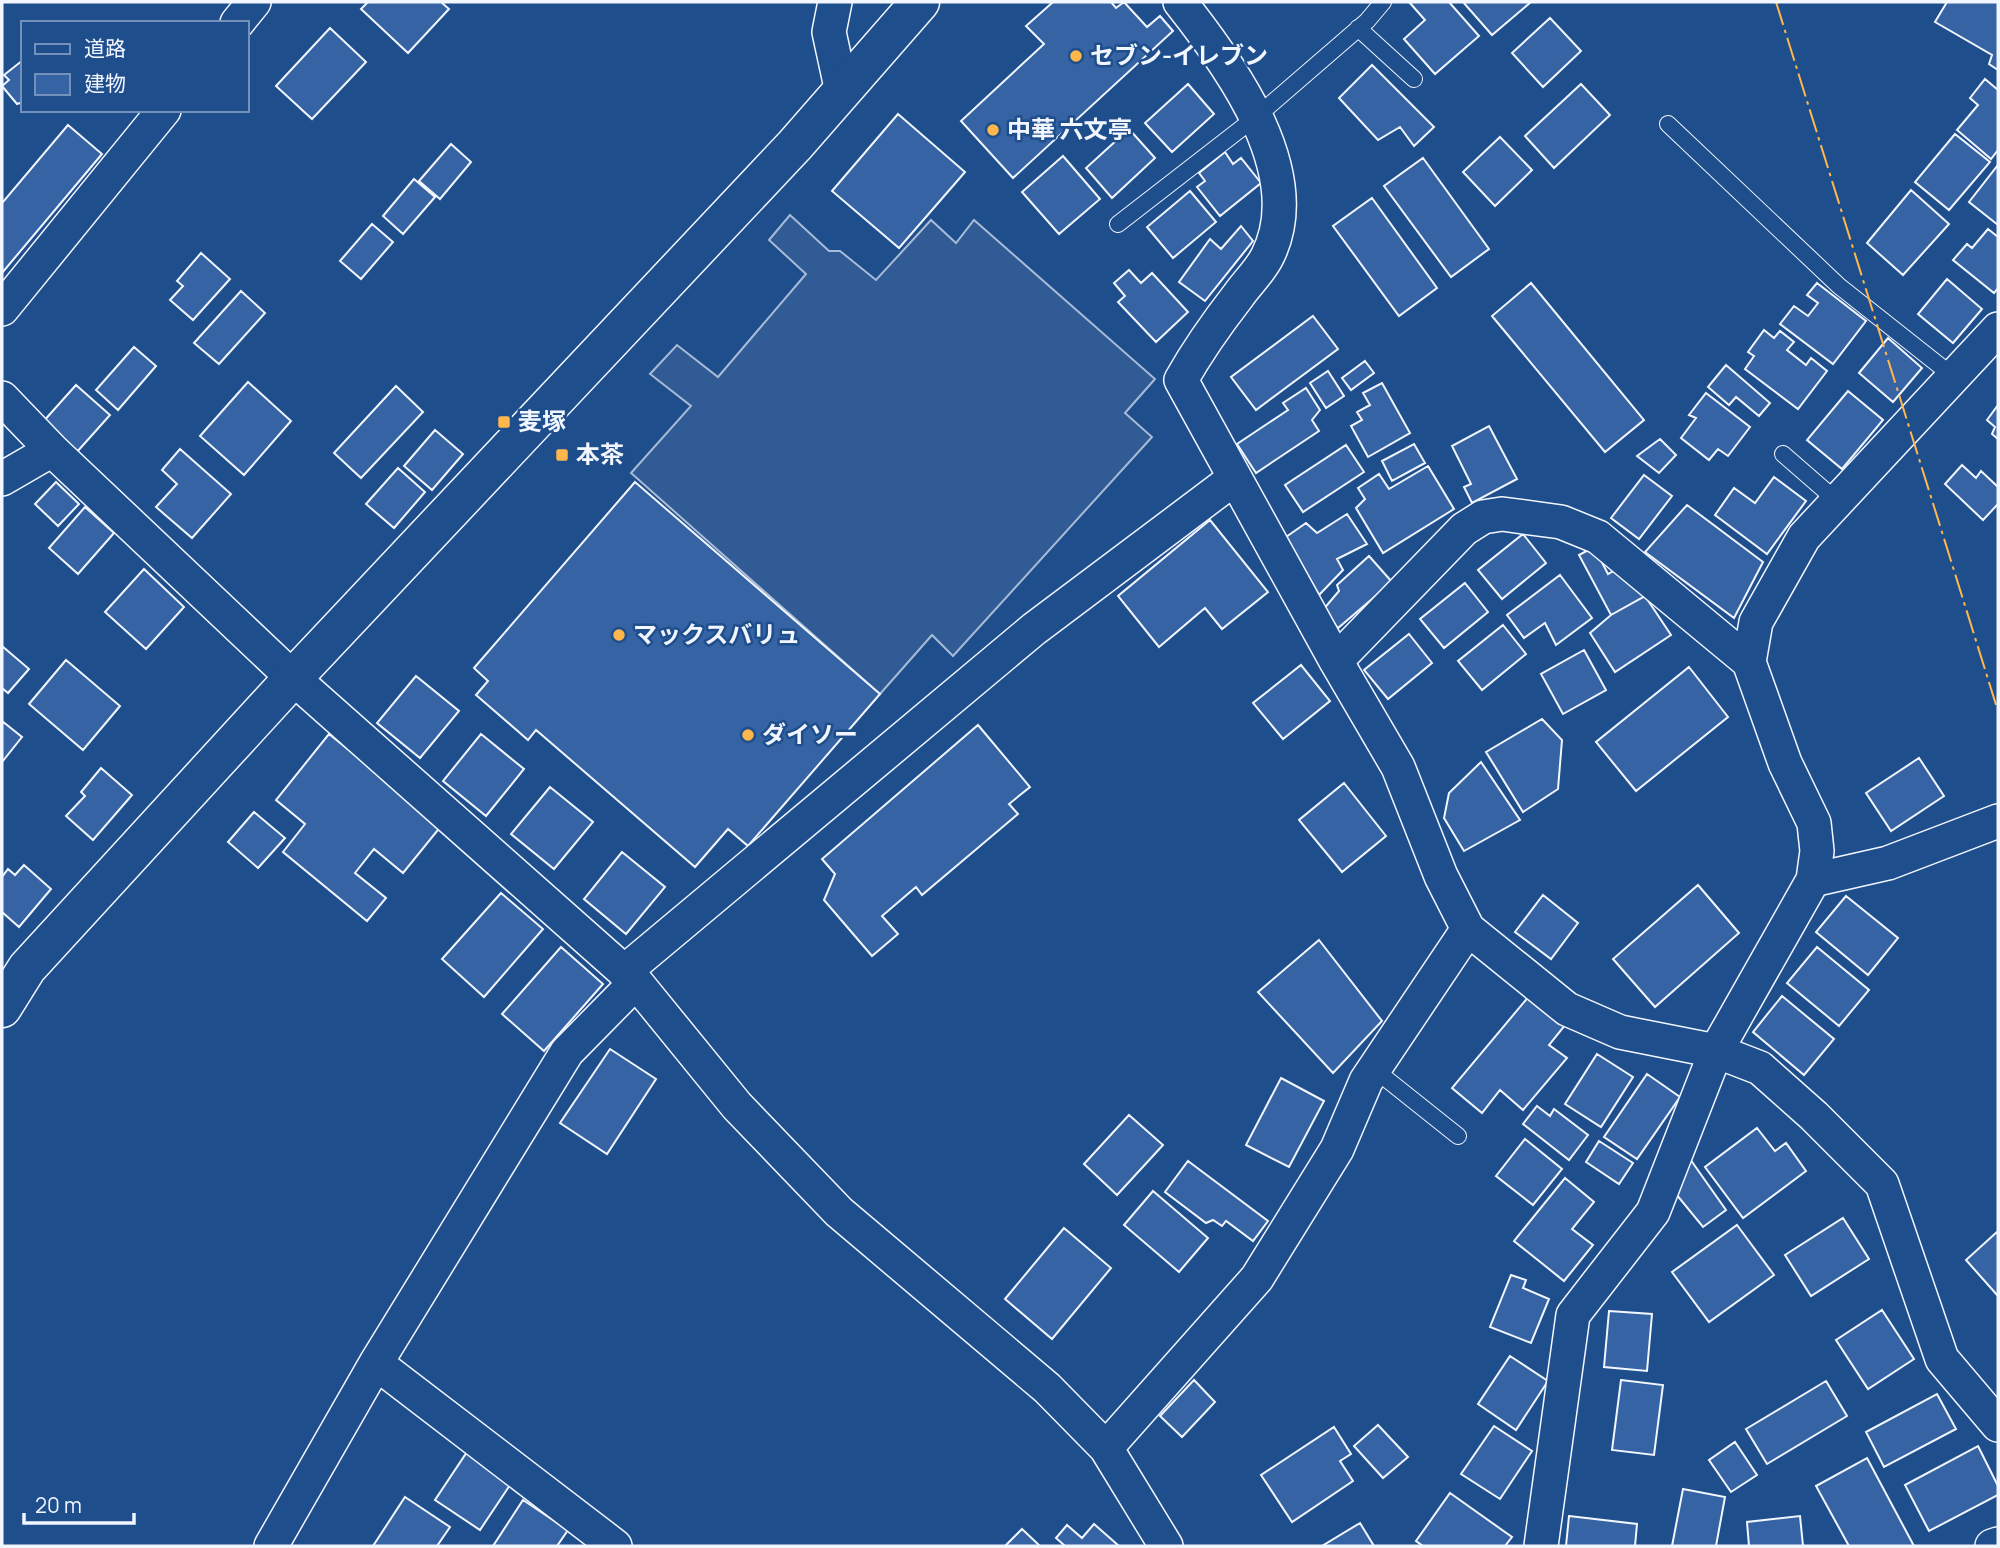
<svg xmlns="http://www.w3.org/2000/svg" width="2000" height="1548" font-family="Manrope,'Noto Sans JP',sans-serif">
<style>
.built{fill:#305b95;stroke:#a8bbd7;stroke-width:2}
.building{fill:#3563a3;stroke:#f2f6ff;stroke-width:2}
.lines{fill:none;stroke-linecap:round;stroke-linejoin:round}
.lane-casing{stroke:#f2f6ff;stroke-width:18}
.street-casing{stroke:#f2f6ff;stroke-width:36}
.secondary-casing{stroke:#f2f6ff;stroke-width:41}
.lane{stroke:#1f4e8c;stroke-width:16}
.street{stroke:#1f4e8c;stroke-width:33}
.secondary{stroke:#1f4e8c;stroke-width:38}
.power{stroke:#ffb74d;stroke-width:2;stroke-dasharray:24 5 3.5 5;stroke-linecap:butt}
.poi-dot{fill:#ffb74d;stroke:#1f4e8c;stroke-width:2.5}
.labels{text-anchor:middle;stroke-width:5;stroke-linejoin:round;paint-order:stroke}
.poi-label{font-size:24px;font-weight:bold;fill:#f2f6ff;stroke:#1f4e8c;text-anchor:start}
</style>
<rect width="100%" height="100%" fill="#1f4e8c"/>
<path class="built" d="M 790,215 L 829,251 L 840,251 L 876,280 L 931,220 L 956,243 L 974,220 L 1155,379 L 1125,413 L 1152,437 L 953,656 L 932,635 L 880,694 L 631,473 L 691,406 L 650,374 L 677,345 L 718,377 L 806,274 L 769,240 Z"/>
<path class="building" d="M 368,2 L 441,2 L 449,9 L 408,53 L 361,9 Z
M 1053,2 L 1111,2 L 1116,8 L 1124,2 L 1147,27 L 1160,16 L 1173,31 L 1013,178 L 961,121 L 1044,44 L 1026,26 Z
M 1409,2 L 1449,2 L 1479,36 L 1435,74 L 1404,39 L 1425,20 Z
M 1463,2 L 1531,2 L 1492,35 Z
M 1947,2 L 1998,2 L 1998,70 L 1989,64 L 1992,55 L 1935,22 Z
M 1550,18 L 1581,51 L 1543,87 L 1512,53 Z
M 330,28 L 366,62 L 312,119 L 276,86 Z
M 23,60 L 23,102 L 17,104 L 2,86 L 9,80 L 4,75 Z
M 1372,65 L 1434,127 L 1414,146 L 1400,127 L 1378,140 L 1339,98 Z
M 1985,79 L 1998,90 L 1998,150 L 1991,159 L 1957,130 L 1978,105 L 1970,98 Z
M 1188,84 L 1214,114 L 1172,152 L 1145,123 Z
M 1581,84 L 1610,115 L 1554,168 L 1525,136 Z
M 898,114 L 965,172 L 899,248 L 832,191 Z
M 68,125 L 102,154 L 2,273 L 2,203 Z
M 1129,129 L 1155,158 L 1112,198 L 1086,168 Z
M 1955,134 L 1990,162 L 1949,210 L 1915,182 Z
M 1500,137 L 1532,170 L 1495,206 L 1463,172 Z
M 451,144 L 471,162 L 440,199 L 419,181 Z
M 1225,152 L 1233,164 L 1241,158 L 1261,183 L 1220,216 L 1197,187 L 1205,181 L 1199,173 Z
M 1063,156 L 1100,199 L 1059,234 L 1022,192 Z
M 1423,158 L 1489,249 L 1451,277 L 1384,186 Z
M 1998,165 L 1998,225 L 1969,202 Z
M 414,179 L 435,197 L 403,234 L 383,216 Z
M 1911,190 L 1949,224 L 1903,275 L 1867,243 Z
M 1190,191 L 1216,222 L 1173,258 L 1147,227 Z
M 1372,198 L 1437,288 L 1399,316 L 1333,226 Z
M 372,224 L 393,242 L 361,279 L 340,261 Z
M 1241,226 L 1253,241 L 1205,301 L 1179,282 L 1210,239 L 1221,249 Z
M 1988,229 L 1998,237 L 1998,288 L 1994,293 L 1953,260 L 1967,244 L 1972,248 Z
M 201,253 L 230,279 L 193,320 L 170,300 L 183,286 L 177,281 Z
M 1129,270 L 1141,283 L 1152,273 L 1188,312 L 1156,342 L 1118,302 L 1125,296 L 1114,283 Z
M 1947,279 L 1982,309 L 1953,343 L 1918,314 Z
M 1531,283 L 1644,420 L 1605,452 L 1492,316 Z
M 1817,283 L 1866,321 L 1833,364 L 1780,324 L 1794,306 L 1808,316 L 1818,303 L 1807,295 Z
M 241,291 L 265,313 L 219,364 L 194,343 Z
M 1313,316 L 1338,349 L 1256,410 L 1231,377 Z
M 1764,330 L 1774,338 L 1780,331 L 1794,342 L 1787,350 L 1806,365 L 1811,358 L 1827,371 L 1798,409 L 1745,369 L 1754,356 L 1748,352 Z
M 1888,338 L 1922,368 L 1893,402 L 1859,373 Z
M 134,347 L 156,366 L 118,410 L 96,390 Z
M 1365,361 L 1374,373 L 1351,390 L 1342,378 Z
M 1726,365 L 1770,403 L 1759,416 L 1736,397 L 1729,405 L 1708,387 Z
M 1328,371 L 1344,396 L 1326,408 L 1310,383 Z
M 248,382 L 291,421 L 244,475 L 200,436 Z
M 1382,383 L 1410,433 L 1368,457 L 1351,426 L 1362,420 L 1357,412 L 1370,405 L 1363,393 Z
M 76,385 L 110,415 L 76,453 L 42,423 Z
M 396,386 L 423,412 L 361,478 L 334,453 Z
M 1306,388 L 1320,410 L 1312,420 L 1319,431 L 1256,473 L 1237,444 L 1288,410 L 1283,403 Z
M 1848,391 L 1883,420 L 1842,469 L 1807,440 Z
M 1706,393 L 1750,427 L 1728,456 L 1718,449 L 1709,460 L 1681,438 L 1696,418 L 1689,415 Z
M 1998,405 L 1998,439 L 1992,434 L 1995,427 L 1987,420 Z
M 1489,426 L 1517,479 L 1472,503 L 1464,487 L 1471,484 L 1452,446 Z
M 435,430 L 463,454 L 432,490 L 404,466 Z
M 1660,439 L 1676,455 L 1659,473 L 1637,456 Z
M 1414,444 L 1425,463 L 1392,481 L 1382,461 Z
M 1346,445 L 1364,472 L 1303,512 L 1285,485 Z
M 180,449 L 231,494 L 192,538 L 156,507 L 177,484 L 162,470 Z
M 1962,465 L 1976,478 L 1981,471 L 1998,487 L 1998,504 L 1983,520 L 1945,484 Z
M 1428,466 L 1454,509 L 1383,553 L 1356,508 L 1365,499 L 1358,488 L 1379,474 L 1389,489 Z
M 398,468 L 425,492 L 394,528 L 366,504 Z
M 1644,475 L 1672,496 L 1639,539 L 1611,518 Z
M 1774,477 L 1806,501 L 1767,554 L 1715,515 L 1734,488 L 1755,503 Z
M 56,482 L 79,504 L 58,526 L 35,504 Z
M 635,482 L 880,694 L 748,846 L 728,829 L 695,867 L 536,730 L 528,740 L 476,695 L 488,681 L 474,668 Z
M 1687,505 L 1763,562 L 1734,618 L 1645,552 Z
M 85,507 L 114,533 L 78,574 L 49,548 Z
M 1347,514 L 1367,544 L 1337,559 L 1343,570 L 1319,595 L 1286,537 L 1306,523 L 1317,533 Z
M 1210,520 L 1268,592 L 1222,629 L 1205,608 L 1159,647 L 1118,596 Z
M 1523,534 L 1546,563 L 1502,599 L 1478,570 Z
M 1594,547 L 1608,574 L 1627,563 L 1645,596 L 1611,615 L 1579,555 Z
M 1369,556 L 1392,582 L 1338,628 L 1322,611 L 1339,591 L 1337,585 Z
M 144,569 L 184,607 L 146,649 L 105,612 Z
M 1560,575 L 1592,618 L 1556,645 L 1545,623 L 1524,638 L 1507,615 Z
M 1465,583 L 1488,612 L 1444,648 L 1420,619 Z
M 1645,596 L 1671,635 L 1615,672 L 1590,633 L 1611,615 Z
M 1503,625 L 1526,654 L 1482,690 L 1458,661 Z
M 1409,634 L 1432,663 L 1388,699 L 1364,670 Z
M 2,646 L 29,669 L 8,693 L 2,688 Z
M 1584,650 L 1606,690 L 1563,714 L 1541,674 Z
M 66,660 L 120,706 L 83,750 L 29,704 Z
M 1301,665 L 1330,701 L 1283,739 L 1253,703 Z
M 1689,667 L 1728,717 L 1636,791 L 1596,742 Z
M 416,676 L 459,711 L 420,758 L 377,723 Z
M 1542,719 L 1562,740 L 1558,789 L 1523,812 L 1486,752 Z
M 2,721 L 22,737 L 2,762 Z
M 978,725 L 1030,787 L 1009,804 L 1018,814 L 922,895 L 916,887 L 882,916 L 898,934 L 872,956 L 824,900 L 835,874 L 822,859 Z
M 329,734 L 442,825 L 403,873 L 374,849 L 355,873 L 386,898 L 367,921 L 283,852 L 305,824 L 276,800 Z
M 481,734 L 524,769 L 486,816 L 443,781 Z
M 1919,758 L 1944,796 L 1891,831 L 1866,793 Z
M 1481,762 L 1520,820 L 1464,851 L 1444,818 L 1449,793 Z
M 101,768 L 132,795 L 93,840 L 66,816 L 85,796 L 81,792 Z
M 1344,783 L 1386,836 L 1342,872 L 1299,820 Z
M 550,787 L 593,822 L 554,869 L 511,834 Z
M 254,812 L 285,838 L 258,868 L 228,842 Z
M 622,852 L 665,887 L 626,934 L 584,899 Z
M 24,865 L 51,889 L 19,927 L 2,912 L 2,877 L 8,869 L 15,875 Z
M 1698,885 L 1739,933 L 1655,1007 L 1613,959 Z
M 501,893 L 543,929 L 484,997 L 442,959 Z
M 1543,895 L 1578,923 L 1551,959 L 1515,932 Z
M 1846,896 L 1898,938 L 1868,975 L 1816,932 Z
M 1319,940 L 1382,1021 L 1333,1073 L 1258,992 Z
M 561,947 L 603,984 L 544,1051 L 502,1014 Z
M 1817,947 L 1869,990 L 1839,1026 L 1787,983 Z
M 1530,995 L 1566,1024 L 1549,1045 L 1567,1058 L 1523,1110 L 1500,1090 L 1482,1113 L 1452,1088 Z
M 1782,996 L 1834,1039 L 1804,1075 L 1753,1032 Z
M 610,1049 L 656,1079 L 607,1154 L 560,1123 Z
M 1597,1054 L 1633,1077 L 1601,1127 L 1565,1104 Z
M 1647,1074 L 1680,1097 L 1637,1159 L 1604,1137 Z
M 1281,1078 L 1324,1101 L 1289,1167 L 1246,1145 Z
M 1537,1106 L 1550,1116 L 1554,1109 L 1588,1135 L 1569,1160 L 1523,1124 Z
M 1129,1115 L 1163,1145 L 1117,1195 L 1084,1164 Z
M 1757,1128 L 1775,1151 L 1786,1143 L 1806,1171 L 1743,1218 L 1705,1167 Z
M 1525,1139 L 1562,1169 L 1533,1205 L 1496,1176 Z
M 1599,1141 L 1633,1163 L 1619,1184 L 1586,1162 Z
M 1690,1159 L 1726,1210 L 1703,1227 L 1676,1194 Z
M 1188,1161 L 1268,1221 L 1253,1241 L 1226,1221 L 1222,1226 L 1213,1220 L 1206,1223 L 1165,1192 Z
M 1565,1178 L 1594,1202 L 1572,1229 L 1593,1245 L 1564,1281 L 1514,1241 Z
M 1153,1191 L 1208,1238 L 1179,1272 L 1124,1225 Z
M 1843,1218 L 1869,1259 L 1811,1296 L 1785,1255 Z
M 1737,1225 L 1774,1275 L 1709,1322 L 1672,1272 Z
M 1064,1228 L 1111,1268 L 1052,1339 L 1005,1299 Z
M 1998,1231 L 1998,1296 L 1966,1260 Z
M 1511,1275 L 1526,1280 L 1523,1288 L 1549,1299 L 1531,1343 L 1490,1327 Z
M 1882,1310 L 1914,1359 L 1868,1389 L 1836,1340 Z
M 1609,1311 L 1652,1314 L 1647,1371 L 1604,1367 Z
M 1510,1356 L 1548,1381 L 1516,1430 L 1478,1404 Z
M 1194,1380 L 1215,1402 L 1182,1437 L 1160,1416 Z
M 1621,1380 L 1663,1385 L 1654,1455 L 1612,1450 Z
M 1826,1381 L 1847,1416 L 1767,1464 L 1746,1429 Z
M 1937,1394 L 1956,1429 L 1884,1467 L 1866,1432 Z
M 1378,1425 L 1408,1457 L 1383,1478 L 1354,1446 Z
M 1494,1426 L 1532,1451 L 1500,1499 L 1461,1474 Z
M 1334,1427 L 1351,1454 L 1340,1461 L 1353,1481 L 1292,1522 L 1261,1475 Z
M 1735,1442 L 1757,1475 L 1731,1492 L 1709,1460 Z
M 1978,1446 L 1998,1486 L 1998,1495 L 1929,1531 L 1905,1485 Z
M 467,1452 L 512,1482 L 480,1530 L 435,1500 Z
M 1867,1458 L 1914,1546 L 1849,1546 L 1816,1486 Z
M 1683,1489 L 1725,1497 L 1716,1546 L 1672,1546 Z
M 1450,1493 L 1512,1537 L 1505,1546 L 1423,1546 L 1416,1541 Z
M 405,1497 L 450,1527 L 437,1546 L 373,1546 Z
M 523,1500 L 568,1530 L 557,1546 L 493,1546 Z
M 1569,1516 L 1637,1524 L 1635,1546 L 1566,1546 Z
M 1800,1516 L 1803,1546 L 1749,1546 L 1747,1522 Z
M 1360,1523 L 1374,1546 L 1322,1546 Z
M 1094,1524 L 1119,1546 L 1065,1546 L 1056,1538 L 1067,1525 L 1082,1538 Z
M 1022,1529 L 1040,1546 L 1005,1546 Z"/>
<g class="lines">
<defs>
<path id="lane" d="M 1358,28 L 1414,79
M 1668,124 L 1839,286 L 1954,377
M 1118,224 L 1256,117 L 1367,21 L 1383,2
M 1783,454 L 1837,501
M 1374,1069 L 1458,1136"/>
<path id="street" d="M 835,2 L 829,32 L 842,92
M 1180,2 C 1230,65 1310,174 1267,257 C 1260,271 1247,283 1238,296 C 1217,323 1198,350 1181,380 L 1336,661 L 1398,767 L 1441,876 L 1468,929 L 1567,1009 L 1620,1032 L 1716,1051 L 1760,1068 L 1814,1116 L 1882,1184 L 1942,1359 L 1998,1425
M 237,23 L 254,2
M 2,309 L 164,110
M 2,398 L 52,450 L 293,678 L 636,982 L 737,1106 L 839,1212 L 1047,1388 L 1106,1448 L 1166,1546
M 2,479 L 52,450
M 1336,661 L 1464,529 L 1483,517 L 1502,514 L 1561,522 L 1598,537 L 1749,662
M 1813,880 L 1888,863 L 1998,821
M 624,972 L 1034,629 L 1235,478
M 376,1363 L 615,1546
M 1106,1448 L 1257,1278 L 1337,1149 L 1366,1081 L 1468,929
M 271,1546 L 376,1363 L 567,1052 L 636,982
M 1541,1546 L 1573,1315 L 1653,1212 L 1716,1051 L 1813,880 L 1817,851 L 1814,823 L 1785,763 L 1749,662 L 1756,622 L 1804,537 L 1998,329
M 1992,1546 L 1998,1544"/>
<path id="secondary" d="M 2,1008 L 27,968 L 293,678 L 795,145 L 920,2"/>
</defs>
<use href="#lane" class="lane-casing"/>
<use href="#street" class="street-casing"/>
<use href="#secondary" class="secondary-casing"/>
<use href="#lane" class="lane"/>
<use href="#street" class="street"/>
<use href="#secondary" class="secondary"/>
<path class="power" d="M 1776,2 L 1998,711"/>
</g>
<g class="poi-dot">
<circle cx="1076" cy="56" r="7"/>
<circle cx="993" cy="130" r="7"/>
<rect x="497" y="415" width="14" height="14" rx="3.5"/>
<rect x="555" y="448" width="14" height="14" rx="3.5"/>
<circle cx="619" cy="635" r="7"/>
<circle cx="748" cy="735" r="7"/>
</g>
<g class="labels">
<g class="poi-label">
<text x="1090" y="64">セブン-イレブン</text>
<text x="1007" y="138">中華 六文亭</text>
<text x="518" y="430">麦塚</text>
<text x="576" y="463">本茶</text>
<text x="633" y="643">マックスバリュ</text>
<text x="762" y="743">ダイソー</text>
</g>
</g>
<rect width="2000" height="1548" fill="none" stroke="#f2f6ff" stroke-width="7"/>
<rect x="21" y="21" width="228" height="91" fill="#1f4e8c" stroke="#7391ba" stroke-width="2"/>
<rect x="35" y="44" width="35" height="10" fill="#1f4e8c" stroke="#7391ba" stroke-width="2"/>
<text x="84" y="56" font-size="21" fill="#f2f6ff">道路</text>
<rect x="35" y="74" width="35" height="21" fill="#3563a3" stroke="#7391ba" stroke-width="2"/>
<text x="84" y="91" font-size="21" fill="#f2f6ff">建物</text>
<path d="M24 1513v10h110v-10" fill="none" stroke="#f2f6ff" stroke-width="3.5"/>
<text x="35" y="1513" font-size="21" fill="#f2f6ff" stroke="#1f4e8c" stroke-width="5" paint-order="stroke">20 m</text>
</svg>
